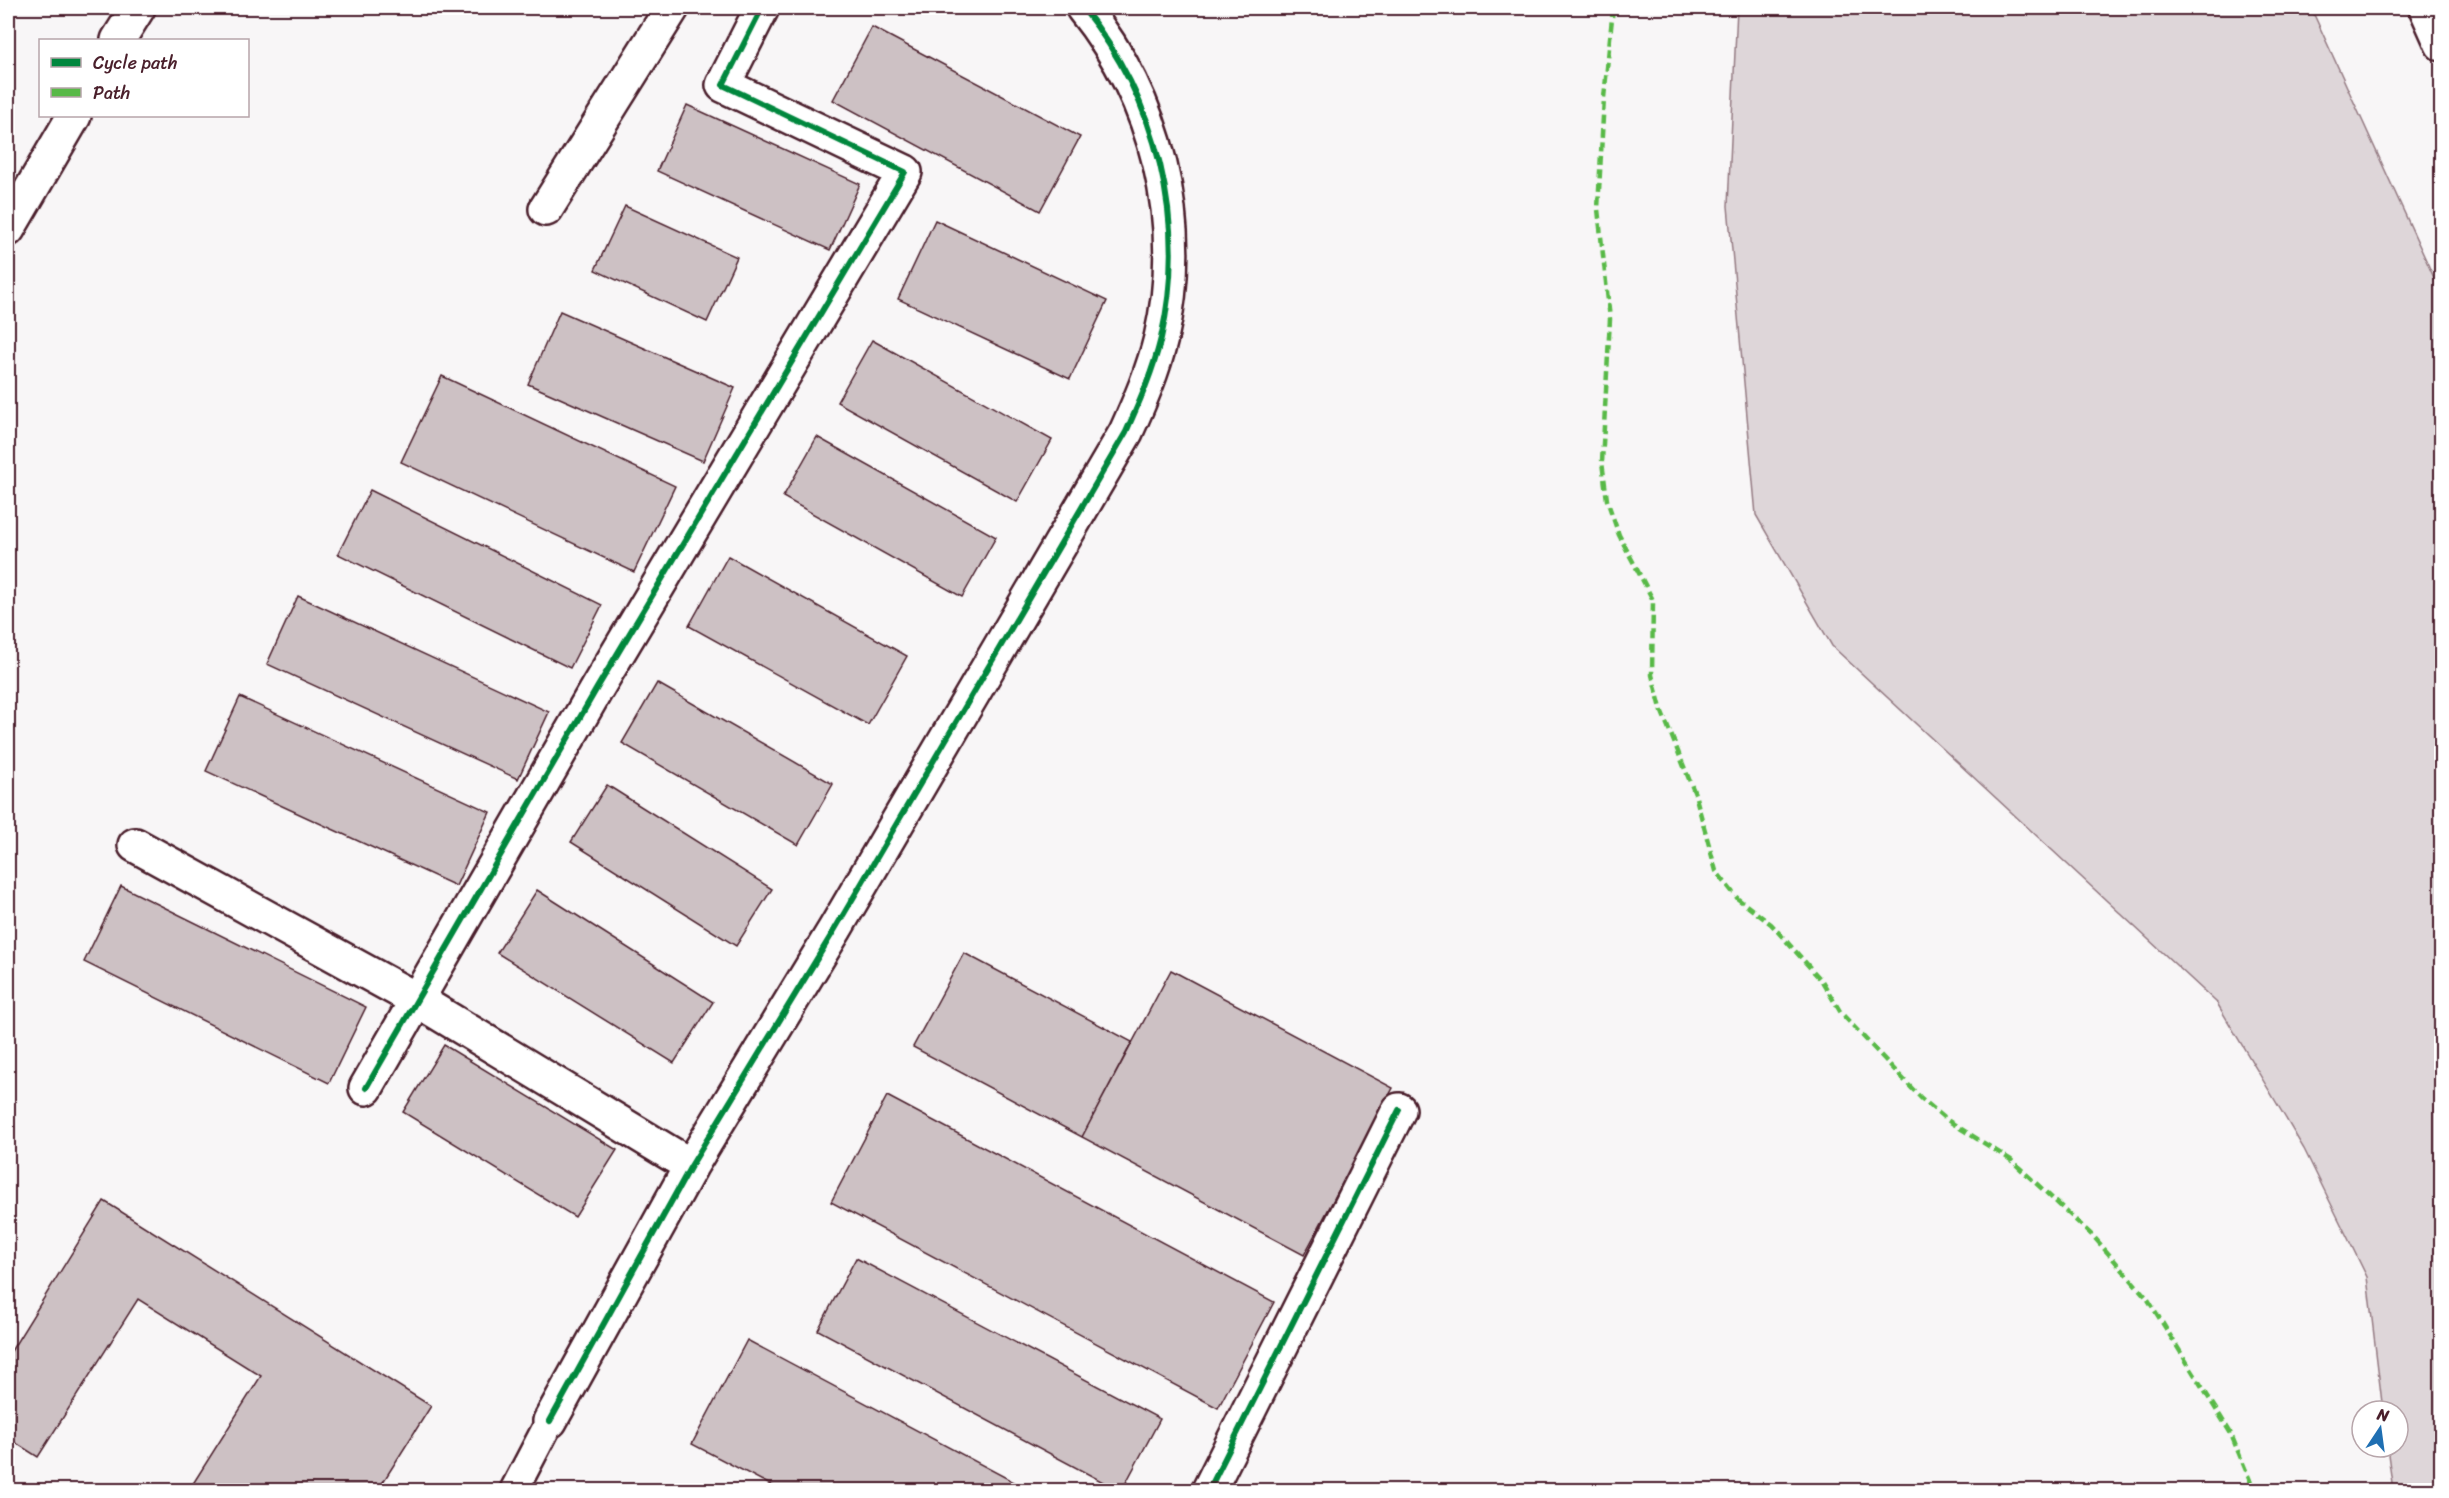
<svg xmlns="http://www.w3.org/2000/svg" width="2449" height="1498" font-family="Sriracha,sans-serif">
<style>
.green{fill:#ded6d9;stroke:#947a82;stroke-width:1.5}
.building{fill:#cdc1c4;stroke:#4a1f2b;stroke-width:1.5}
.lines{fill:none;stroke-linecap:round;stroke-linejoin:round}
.service-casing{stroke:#4a1f2b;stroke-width:32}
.minor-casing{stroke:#4a1f2b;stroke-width:38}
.tertiary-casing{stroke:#4a1f2b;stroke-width:38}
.service{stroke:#fff;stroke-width:27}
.minor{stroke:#fff;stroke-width:33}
.tertiary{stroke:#fff;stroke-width:33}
.quiet{stroke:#58b947;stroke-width:4.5;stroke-dasharray:9 4.5;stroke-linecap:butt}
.cycleway-casing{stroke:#fff;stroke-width:10}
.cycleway{stroke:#00873e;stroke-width:6}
</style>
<rect width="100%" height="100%" fill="#f8f6f7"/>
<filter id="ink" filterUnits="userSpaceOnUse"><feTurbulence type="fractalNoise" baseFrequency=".0167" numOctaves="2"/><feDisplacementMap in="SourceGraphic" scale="12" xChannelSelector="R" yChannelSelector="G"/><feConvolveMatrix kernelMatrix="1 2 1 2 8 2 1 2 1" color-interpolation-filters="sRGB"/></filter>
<g filter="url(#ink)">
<path class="green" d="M 1737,8 L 2311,8 L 2441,293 L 2441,1490 L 2393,1490 L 2387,1447 L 2398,1447 L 2398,1411 L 2383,1411 L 2367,1277 L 2304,1149 L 2217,1003 L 1832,646 L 1756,515 L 1728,206 Z"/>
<path class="building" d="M 872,27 L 1080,137 L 1040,211 L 833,100 Z
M 687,105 L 860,184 L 830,250 L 657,171 Z
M 625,206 L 737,257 L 707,322 L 595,270 Z
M 935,220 L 1107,301 L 1070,379 L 898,299 Z
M 560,311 L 735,388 L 703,461 L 528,384 Z
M 872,340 L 1052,440 L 1017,502 L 837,402 Z
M 442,376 L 675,486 L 634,572 L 401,462 Z
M 817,437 L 996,537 L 962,597 L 783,497 Z
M 370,490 L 602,605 L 570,668 L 338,554 Z
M 728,556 L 907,656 L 868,725 L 689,626 Z
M 298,596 L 549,712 L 518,779 L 267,664 Z
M 657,683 L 833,784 L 798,845 L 622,743 Z
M 240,697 L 490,812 L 456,886 L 206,771 Z
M 607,785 L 772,889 L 736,946 L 571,842 Z
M 121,886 L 366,1007 L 329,1083 L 84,962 Z
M 537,890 L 713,1002 L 674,1063 L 497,953 Z
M 964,953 L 1132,1042 L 1082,1137 L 913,1047 Z
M 1171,970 L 1393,1088 L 1304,1255 L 1082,1137 Z
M 444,1045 L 617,1150 L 575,1217 L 403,1112 Z
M 887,1096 L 1274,1302 L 1218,1408 L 831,1202 Z
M 104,1201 L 431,1406 L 378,1490 L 189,1490 L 261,1376 L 138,1299 L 38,1457 L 8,1438 L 8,1356 Z
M 856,1258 L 1160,1419 L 1122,1490 L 1118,1490 L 818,1330 Z
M 747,1340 L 1029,1490 L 780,1490 L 692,1444 Z"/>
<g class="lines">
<defs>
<path id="service" d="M 514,1490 L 550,1421"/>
<path id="minor" d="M 118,40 L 138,8
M 546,209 L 672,8
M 8,229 L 74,116
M 135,845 L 417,1000 L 691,1166
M 366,1088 L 597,688 L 905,172 L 723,85 L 762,8
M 550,1421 L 691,1166 L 835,929 L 1126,432 C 1140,401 1153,371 1161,338 C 1188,222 1157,100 1083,8
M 1209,1490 L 1399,1110"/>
<path id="tertiary" d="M 2426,8 L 2442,44"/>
</defs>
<use href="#service" class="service-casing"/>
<use href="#minor" class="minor-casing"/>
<use href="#tertiary" class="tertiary-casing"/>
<use href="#service" class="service"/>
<use href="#minor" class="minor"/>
<use href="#tertiary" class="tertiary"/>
<path class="quiet" d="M 1613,8 L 1604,98 L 1598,209 L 1610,319 L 1602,462 L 1607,500 L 1619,535 L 1653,600 L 1652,675 L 1662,712 L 1695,794 L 1716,871 L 1738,899 L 1771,924 L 1822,981 L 1841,1013 L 1921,1098 L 1947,1120 L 2011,1160 L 2094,1237 L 2147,1298 L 2230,1432 L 2254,1490"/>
<defs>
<path id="cycleway" d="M 366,1088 L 597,688 L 905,172 L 723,85 L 762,8
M 550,1421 L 691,1166 L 835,929 L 1126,432 C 1140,401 1153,371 1161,338 C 1188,222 1157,100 1083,8
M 1209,1490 L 1399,1110"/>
</defs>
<use href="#cycleway" class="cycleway-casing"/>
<use href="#cycleway" class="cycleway"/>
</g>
</g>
<rect width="2449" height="1498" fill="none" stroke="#fff" stroke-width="30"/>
<rect x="15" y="15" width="2419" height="1468" fill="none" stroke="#4a1f2b" stroke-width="2" filter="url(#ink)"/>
<rect x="39" y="39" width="210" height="78" fill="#ffffff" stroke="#b7a5aa" stroke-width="1.5"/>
<rect x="51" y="58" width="30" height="9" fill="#00873e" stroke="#b7a5aa" stroke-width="1.5"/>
<text x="93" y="69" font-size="18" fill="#4a1f2b">Cycle path</text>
<rect x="51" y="88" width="30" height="9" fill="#58b947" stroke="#b7a5aa" stroke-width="1.5"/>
<text x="93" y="99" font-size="18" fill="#4a1f2b">Path</text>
<g transform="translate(2380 1429) rotate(13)"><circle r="28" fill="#ffffff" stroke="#b7a5aa" stroke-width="1.5"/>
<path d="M0-4.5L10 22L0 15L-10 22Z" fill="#1f6fb2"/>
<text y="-9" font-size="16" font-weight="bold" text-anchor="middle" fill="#4a1f2b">N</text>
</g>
</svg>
